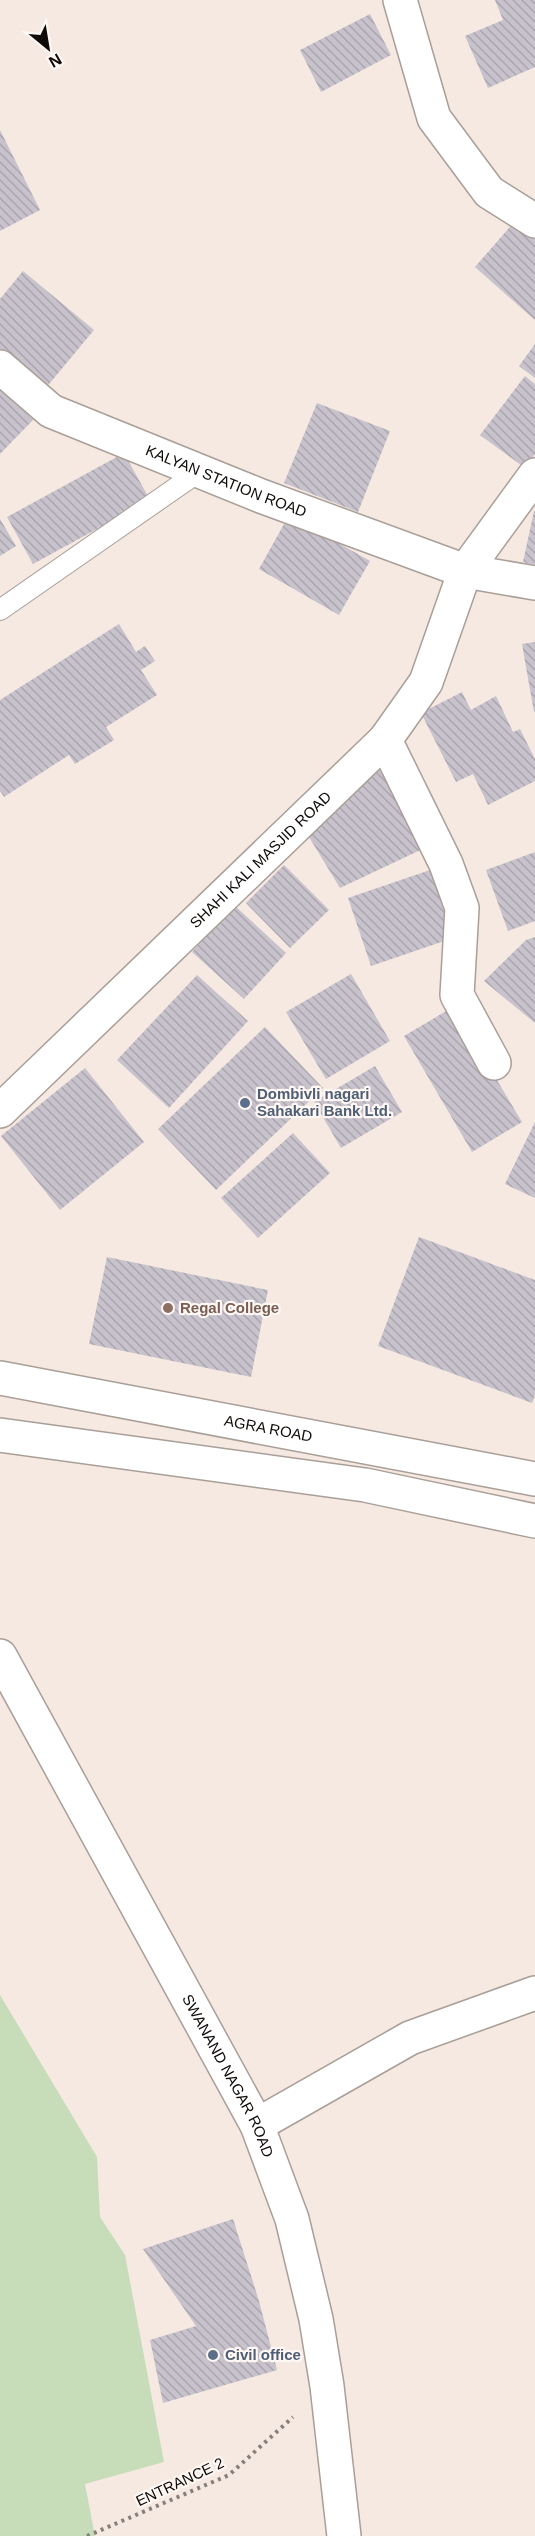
<svg xmlns="http://www.w3.org/2000/svg" width="535" height="2536" font-family="Arial,sans-serif">
<style>
.park{fill:#c7ddb9}
.building{fill:url(#building-back-hatch)}
.lines{fill:none;stroke-linecap:round;stroke-linejoin:round}
.lane-casing{stroke:#a99f98;stroke-width:22}
.street-casing{stroke:#a99f98;stroke-width:36}
.secondary-casing{stroke:#a99f98;stroke-width:36}
.primary-casing{stroke:#a99f98;stroke-width:36}
.path{stroke:#877f7a;stroke-width:4;stroke-dasharray:3 4.5;stroke-linecap:butt}
.lane{stroke:#fff;stroke-width:20}
.street{stroke:#fff;stroke-width:33}
.secondary{stroke:#fff;stroke-width:33}
.primary{stroke:#fff;stroke-width:33}
.service-dot{fill:#5c6f8a;stroke:#fef7f3;stroke-width:2}
.education-dot{fill:#8d6e63;stroke:#fef7f3;stroke-width:2}
.labels{text-anchor:middle;stroke-width:4.5;stroke-linejoin:round;paint-order:stroke}
.street-label{font-size:15px;fill:#0f0b09;stroke:#fef7f3}
.service-label{font-size:15px;font-weight:bold;fill:#4e5e75;stroke:#fef7f3;text-anchor:start}
.education-label{font-size:15px;font-weight:bold;fill:#785e54;stroke:#fef7f3;text-anchor:start}
</style>
<defs>
<pattern id="building-back-hatch" width="6" height="6" patternUnits="userSpaceOnUse" patternTransform="scale(1.5)"><rect width="6" height="6" fill="#c8c2cc"/><path d="M-1 5l2 2M0 0l6 6M5-1l2 2" fill="none" stroke="#aba5ae"/></pattern>
</defs>
<rect width="100%" height="100%" fill="#f5e9e2"/>
<path class="park" d="M 0,1995 L 97,2157 L 100,2217 L 125,2255 L 164,2462 L 85,2484 L 95,2536 L 0,2536 Z"/>
<path class="building" d="M 495,0 L 535,0 L 535,67 L 488,88 L 465,36 L 503,20 Z
M 370,14 L 391,55 L 321,92 L 300,50 Z
M 0,130 L 40,210 L 0,231 Z
M 515,221 L 535,239 L 535,320 L 475,267 Z
M 23,271 L 94,330 L 40,395 L 0,361 L 0,299 Z
M 535,344 L 535,378 L 519,366 Z
M 525,376 L 535,384 L 535,454 L 525,468 L 480,435 Z
M 0,389 L 33,420 L 0,454 Z
M 317,403 L 390,431 L 358,512 L 284,483 Z
M 124,453 L 150,500 L 33,564 L 7,517 Z
M 534,511 L 535,511 L 535,565 L 523,562 Z
M 289,515 L 370,561 L 339,615 L 259,569 Z
M 0,519 L 16,546 L 0,556 Z
M 119,624 L 136,652 L 145,646 L 155,661 L 141,670 L 157,695 L 106,727 L 114,740 L 75,764 L 69,755 L 4,797 L 0,791 L 0,700 Z
M 535,642 L 535,712 L 534,712 L 522,644 Z
M 462,692 L 471,710 L 496,696 L 513,732 L 520,729 L 535,759 L 535,781 L 488,805 L 473,774 L 456,782 L 421,713 Z
M 377,765 L 429,846 L 340,888 L 309,837 Z
M 535,852 L 535,921 L 508,931 L 486,870 Z
M 284,865 L 329,910 L 290,948 L 246,903 Z
M 430,870 L 453,938 L 371,966 L 348,898 Z
M 234,905 L 286,953 L 244,999 L 192,952 Z
M 535,937 L 535,1023 L 484,981 L 526,940 Z
M 351,974 L 390,1041 L 326,1079 L 286,1012 Z
M 197,975 L 248,1021 L 169,1108 L 117,1060 Z
M 453,1007 L 522,1122 L 472,1152 L 404,1036 Z
M 265,1027 L 323,1088 L 216,1190 L 158,1129 Z
M 375,1066 L 402,1112 L 341,1148 L 314,1102 Z
M 85,1068 L 144,1142 L 60,1210 L 1,1136 Z
M 535,1122 L 535,1198 L 505,1184 Z
M 293,1133 L 330,1173 L 258,1238 L 221,1198 Z
M 419,1237 L 535,1280 L 535,1395 L 532,1403 L 378,1346 Z
M 107,1257 L 268,1290 L 251,1377 L 89,1344 Z
M 233,2219 L 259,2301 L 277,2370 L 163,2403 L 150,2340 L 196,2326 L 143,2249 Z"/>
<g class="lines">
<defs>
<path id="lane" d="M 0,610 L 200,471"/>
<g id="street">
<path d="M 400,0 L 434,118 L 489,192 L 535,221"/>
<path id="s1" d="M 0,367 L 51,411 L 261,496 L 465,571 L 535,583"/>
<path d="M 385,740 L 446,864 L 462,908 L 457,995 L 494,1063"/>
<path id="s2" d="M 0,1111 L 385,740 L 426,682 L 465,571 L 535,475"/>
</g>
<g id="secondary">
<path id="s3" d="M 0,1656 L 257,2125 L 292,2219 L 316,2319 L 327,2386 L 344,2536"/>
<path d="M 257,2125 L 410,2038 L 535,1993"/>
</g>
<g id="primary">
<path id="s4" d="M 0,1378 L 535,1479"/>
<path d="M 0,1435 L 365,1485 L 535,1521"/>
</g>
</defs>
<use href="#lane" class="lane-casing"/>
<use href="#street" class="street-casing"/>
<use href="#secondary" class="secondary-casing"/>
<use href="#primary" class="primary-casing"/>
<path class="path" d="M 87,2536 L 229,2475 L 293,2417"/>
<use href="#lane" class="lane"/>
<use href="#street" class="street"/>
<use href="#secondary" class="secondary"/>
<use href="#primary" class="primary"/>
</g>
<g class="service-dot">
<circle cx="245" cy="1103" r="6"/>
<circle cx="213" cy="2355" r="6"/>
</g>
<circle class="education-dot" cx="168" cy="1308" r="6"/>
<g class="labels">
<g class="street-label">
<text dy="5" stroke="none"><textPath href="#s1" startOffset="256">KALYAN STATION ROAD</textPath></text>
<text dy="5" stroke="none"><textPath href="#s2" startOffset="362">SHAHI KALI MASJID ROAD</textPath></text>
<text dy="5" stroke="none"><textPath href="#s4" startOffset="273">AGRA ROAD</textPath></text>
<text dy="5" stroke="none"><textPath href="#s3" startOffset="478">SWANAND NAGAR ROAD</textPath></text>
<text transform="translate(180 2482) rotate(-25)" y="5">ENTRANCE 2</text>
</g>
<g class="service-label">
<text x="257" y="1099">Dombivli nagari<tspan x="257" dy="17">Sahakari Bank Ltd.</tspan></text>
<text x="225" y="2360">Civil office</text>
</g>
<g class="education-label">
<text x="180" y="1313">Regal College</text>
</g>
</g>
<g transform="translate(48 48) rotate(150)" stroke="#fef7f3" stroke-width="4.5" paint-order="stroke">
<path d="M0-4.5L10 22L0 15L-10 22Z" fill="#0f0b09"/>
<text y="-9" font-size="16" font-weight="bold" text-anchor="middle" fill="#0f0b09">N</text>
</g>
</svg>
